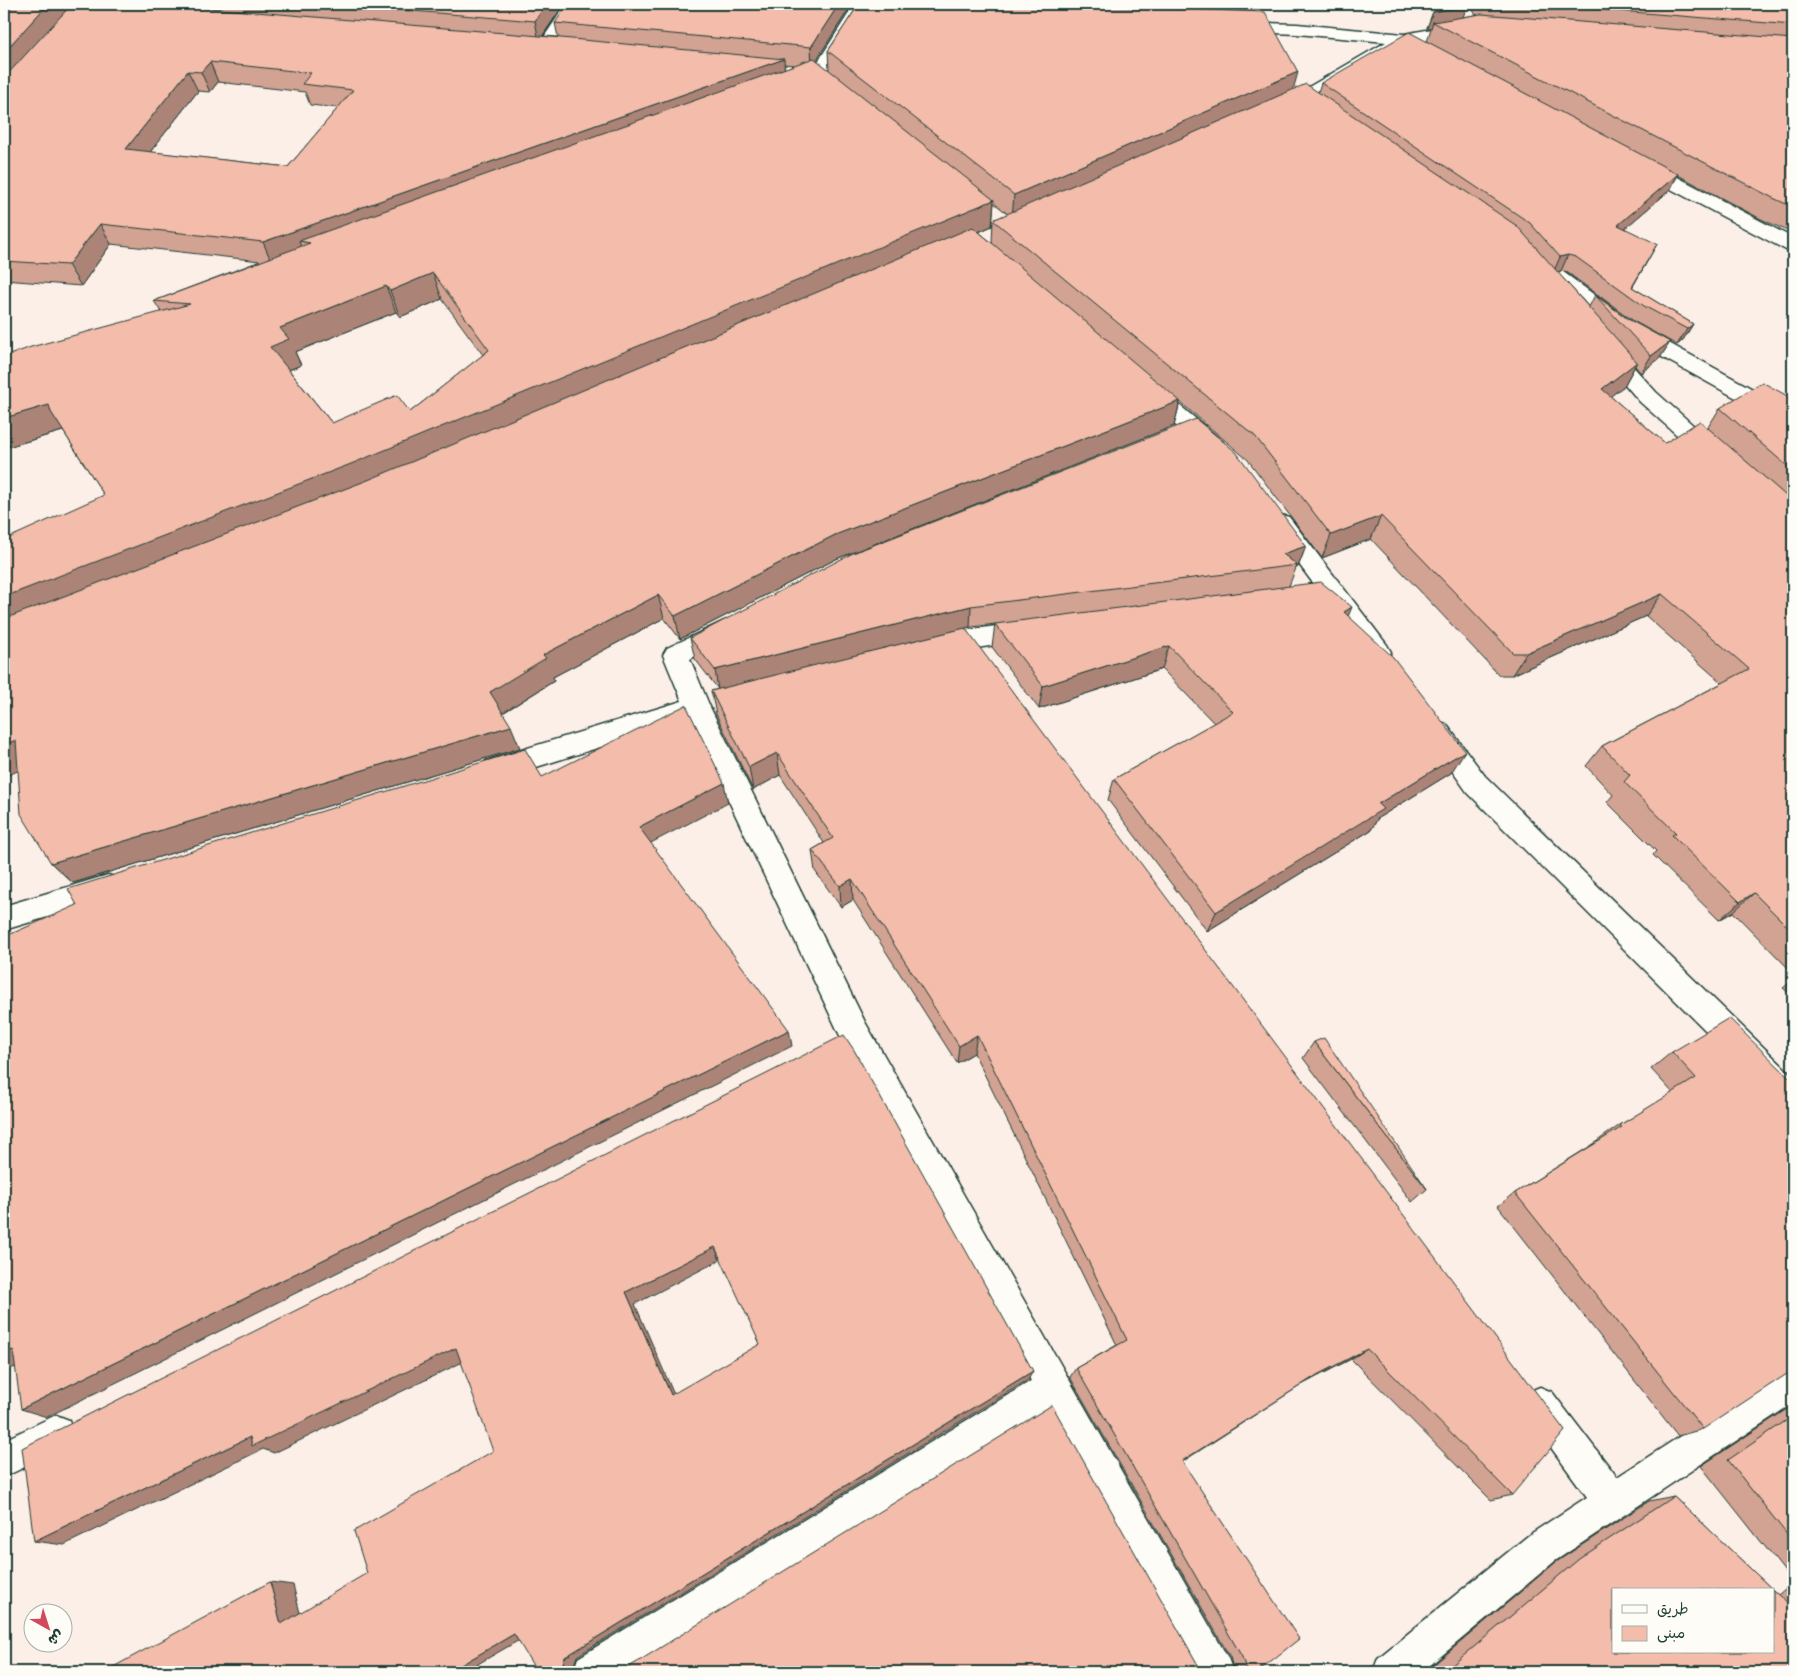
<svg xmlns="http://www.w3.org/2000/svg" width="1797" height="1676" font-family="Mynerve,'Playpen Sans Arabic',sans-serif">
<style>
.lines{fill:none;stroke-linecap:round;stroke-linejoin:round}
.minor-casing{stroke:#1f3d34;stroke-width:3}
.minor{fill:#fdfcf7;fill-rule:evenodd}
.wall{fill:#d2a292;stroke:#1f3d34;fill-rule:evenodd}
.shaded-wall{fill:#ab8477;stroke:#1f3d34}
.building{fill:#f4bcaa;stroke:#1f3d34;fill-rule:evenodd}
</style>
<rect width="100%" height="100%" fill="#fbefe8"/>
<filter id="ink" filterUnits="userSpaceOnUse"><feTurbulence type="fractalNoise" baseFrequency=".02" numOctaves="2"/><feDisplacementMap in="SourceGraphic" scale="10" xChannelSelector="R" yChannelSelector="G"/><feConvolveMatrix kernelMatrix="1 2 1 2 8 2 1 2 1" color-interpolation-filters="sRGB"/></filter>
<g filter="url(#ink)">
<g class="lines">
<defs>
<path id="minor" d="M 28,4 C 54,2 85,1 111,7 L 113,11 L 111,15 L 105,16 L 36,9 L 30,7 Z
M 566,4 L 582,4 L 551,53 L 545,54 L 539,53 L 536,49 Z
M 850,4 L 866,4 L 865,13 L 824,79 L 794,89 L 788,88 L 785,84 L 788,80 L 812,71 L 849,13 Z
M 1237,22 L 1297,24 L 1404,34 L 1465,23 L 1471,24 L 1473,28 L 1471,32 L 1405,45 L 1313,99 L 1327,111 L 1324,115 C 1313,118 1299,109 1292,99 L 1295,95 L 1386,42 L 1297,34 L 1231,31 L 1229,27 L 1231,23 Z
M 1640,159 L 1647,161 L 1793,238 L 1793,252 L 1786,250 L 1633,169 L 1631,165 L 1633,161 Z
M 1540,258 L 1547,260 L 1634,324 L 1793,411 L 1793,427 L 1785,425 L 1620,334 L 1533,268 L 1530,264 L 1533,260 Z
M 1605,341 L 1612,343 L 1656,392 L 1721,450 L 1724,455 L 1721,460 L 1713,463 L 1705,460 L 1640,402 L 1594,348 L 1598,343 Z
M 1149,384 L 1157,386 L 1223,442 L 1226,447 L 1223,452 L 1215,455 L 1207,452 L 1141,396 L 1138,391 L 1141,386 Z
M 1281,515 L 1289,517 L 1387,645 L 1391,652 L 1387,659 L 1378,662 L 1369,659 L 1273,529 L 1269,523 L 1273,517 Z
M 724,621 L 733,623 L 736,630 L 733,637 L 690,659 L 710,707 L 865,1022 L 1228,1658 L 1233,1672 L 1193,1672 L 1048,1411 L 627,1672 L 573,1672 L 578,1658 L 1031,1381 L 843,1042 L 690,719 L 495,780 L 486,777 L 482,769 L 486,761 L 495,758 L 682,701 L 663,655 L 667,648 Z
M 1029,622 L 1038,624 L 1041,631 L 1038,638 L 1029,640 L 970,649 L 936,657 L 927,654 L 924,647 L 927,640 C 960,630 995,626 1029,622 Z
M 1437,721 L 1446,724 L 1485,776 L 1793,1076 L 1793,1112 L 1782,1107 L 1467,792 L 1424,731 L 1428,724 Z
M 108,875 L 118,878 L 122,887 L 118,896 L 4,930 L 4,906 Z
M 1793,1366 L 1793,1403 L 1555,1561 L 1422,1672 L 1373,1672 L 1378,1658 L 1529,1535 L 1587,1497 L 1528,1416 L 1523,1404 L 1528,1392 L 1540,1387 L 1552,1392 L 1617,1477 L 1781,1371 Z
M 56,1415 L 69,1420 L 74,1433 L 69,1446 L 4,1477 L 4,1440 Z"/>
</defs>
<use href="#minor" class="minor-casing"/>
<use href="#minor" class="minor"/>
</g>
<path class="wall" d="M 4,4 L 66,11 L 72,4 L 564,4 L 543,36 L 558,37 L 555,23 L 847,12 L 816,60 L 829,70 L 828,51 L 859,4 L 1256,4 L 1254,12 L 1293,90 L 1318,92 L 1321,83 L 1427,42 L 1431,28 L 1427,28 L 1433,12 L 1463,17 L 1476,15 L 1470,5 L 1470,4 L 1793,4 L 1793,232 L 1792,233 L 1761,219 L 1678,175 L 1670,190 L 1625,228 L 1648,260 L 1632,287 L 1693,324 L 1683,340 L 1677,345 L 1635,322 L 1568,273 L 1561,271 L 1557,272 L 1589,307 L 1595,295 L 1628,319 L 1670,342 L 1660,358 L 1641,373 L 1635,366 L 1624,386 L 1610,396 L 1665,443 L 1708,427 L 1720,408 L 1793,399 L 1793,973 L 1733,912 L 1719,920 L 1653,855 L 1656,851 L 1607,802 L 1613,795 L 1586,766 L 1602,746 L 1722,683 L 1646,616 L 1512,675 L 1499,675 L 1371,539 L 1322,558 L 1248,460 L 1180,402 L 1174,426 L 836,559 L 680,639 L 664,618 L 553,677 L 554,681 L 503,713 L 520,748 L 73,883 L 51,863 L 104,495 L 63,431 L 4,448 L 161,312 L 154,301 L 260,261 L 111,244 L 81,286 L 4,280 ZM 784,64 L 794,65 L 785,69 ZM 218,82 L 305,92 L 310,105 L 338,108 L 288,167 L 150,152 L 198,91 L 210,92 ZM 994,203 L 1008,214 L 993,220 L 992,243 L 979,232 L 992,226 ZM 442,299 L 483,355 L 410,412 L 332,423 L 289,370 L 301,365 L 295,352 L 396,312 L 400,317 Z
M 1306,546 L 1298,567 L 1296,568 L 1289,586 L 1348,616 L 1451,773 L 1378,818 L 1371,830 L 1207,931 L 1108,800 L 1114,779 L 1214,723 L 1162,669 L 1039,709 L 992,647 L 995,624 L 965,628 L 1512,1495 L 1491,1500 L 1351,1359 L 1303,1384 L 1182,1462 L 1257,1672 L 1234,1672 L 1230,1657 L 1070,1377 L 1076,1368 L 1117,1345 L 974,1053 L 957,1063 L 853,900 L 841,907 L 815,871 L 812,850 L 824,843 L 780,775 L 753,790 L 716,714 L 711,691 L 718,689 L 695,659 L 690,638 Z
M 1793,980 L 1793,997 L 1783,988 Z
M 1314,1042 L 1427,1189 L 1412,1202 L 1303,1058 Z
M 1672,1052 L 1793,1081 L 1703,1429 L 1678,1436 L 1498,1206 L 1515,1193 L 1600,1140 L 1600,1139 L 1620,1125 L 1673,1093 L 1651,1069 Z
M 1793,1405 L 1793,1672 L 1425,1672 L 1556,1562 L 1649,1501 L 1674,1496 L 1778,1595 L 1793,1582 L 1701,1466 Z"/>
<path class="shaded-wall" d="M 48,4 L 62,4 L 67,14 L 4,84 L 4,52 Z
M 546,4 L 564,4 L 539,41 L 535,21 Z
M 839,4 L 850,4 L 847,12 L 812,67 L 811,47 Z
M 1467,6 L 1461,23 L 1433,22 L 1431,28 L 1427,28 L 1433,12 Z
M 784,59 L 785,79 L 310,243 L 299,241 L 303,252 L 272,263 L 263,242 Z
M 210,62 L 218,82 L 210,92 L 201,72 Z
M 188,71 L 198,91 L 136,170 L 126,149 Z
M 1298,72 L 1292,94 L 1012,218 L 1014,195 Z
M 1678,174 L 1670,190 L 1610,241 L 1618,225 Z
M 994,200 L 992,226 L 362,489 L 4,629 L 4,597 Z
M 100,224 L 111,244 L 81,286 L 68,265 Z
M 1657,244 L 1648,260 L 1628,295 L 1628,294 Z
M 1568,255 L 1561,271 L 1553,273 L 1560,257 Z
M 433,273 L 442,299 L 400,317 L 390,291 Z
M 386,286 L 396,312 L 295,352 L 301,365 L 283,372 L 270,347 L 280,328 Z
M 1693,324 L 1683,340 L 1677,345 L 1687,329 Z
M 1670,342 L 1660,358 L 1641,373 L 1651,356 Z
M 1637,362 L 1624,386 L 1589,413 L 1602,389 Z
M 1180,401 L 1174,426 L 836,559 L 680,639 L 675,616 L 835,535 Z
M 49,405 L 66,430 L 4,448 L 4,418 Z
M 1381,516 L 1371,539 L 1322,558 L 1331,535 Z
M 1306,546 L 1298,567 L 1296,568 L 1297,565 L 1283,554 Z
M 1662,594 L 1646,616 L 1512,675 L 1526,653 Z
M 658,595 L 664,618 L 553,677 L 554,681 L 499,715 L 490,692 L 543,655 Z
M 971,606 L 970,627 L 718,690 L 715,670 Z
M 1352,607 L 1342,631 L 1344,612 Z
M 1169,646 L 1162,669 L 1039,709 L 1043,686 Z
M 511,726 L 520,748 L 73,883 L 51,863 Z
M 16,740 L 38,762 L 4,777 L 4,745 Z
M 1465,751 L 1451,773 L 1378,818 L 1371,830 L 1207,931 L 1216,912 L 1378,804 Z
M 777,753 L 780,775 L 753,790 L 749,767 Z
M 724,783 L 728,803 L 645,846 L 639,827 Z
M 852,879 L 853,900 L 841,907 L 840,886 Z
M 1754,893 L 1733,912 L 1719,920 L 1740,902 Z
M 789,1030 L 792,1046 L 47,1417 L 21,1409 Z
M 977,1035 L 974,1053 L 957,1063 L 959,1046 Z
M 715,1247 L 720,1260 L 635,1304 L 678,1404 L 671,1395 L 626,1292 Z
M 456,1348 L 471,1358 L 274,1453 L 263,1449 L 64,1545 L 34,1541 L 250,1437 Z
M 1367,1349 L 1351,1359 L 1303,1384 L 1317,1375 Z
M 13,1350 L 39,1359 L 4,1371 L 4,1353 Z
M 1033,1371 L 1028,1380 L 577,1656 L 572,1672 L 560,1672 L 565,1657 Z
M 270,1582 L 293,1585 L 303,1625 L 281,1624 Z
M 514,1634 L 528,1635 L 464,1672 L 449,1672 Z"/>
<path class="building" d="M 4,4 L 48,4 L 4,52 Z
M 72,4 L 161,4 L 540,36 L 784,59 L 263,242 L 100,224 L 68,265 L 4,261 L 4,78 ZM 210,62 L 311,73 L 302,84 L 353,90 L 288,167 L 126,149 L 188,71 L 201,72 Z
M 326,4 L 546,4 L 535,21 Z
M 568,4 L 839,4 L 811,47 L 555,23 Z
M 859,4 L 1033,4 L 1265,12 L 1298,72 L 1014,195 L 828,51 Z
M 1447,4 L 1465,4 L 1467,6 L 1433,12 Z
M 1532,4 L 1793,4 L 1793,25 Z
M 1481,14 L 1793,39 L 1793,207 L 1773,198 L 1433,22 Z
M 1409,32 L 1678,174 L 1618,225 L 1657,244 L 1632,287 L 1693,324 L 1687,329 L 1644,306 L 1576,257 L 1568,255 L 1560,257 L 1530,223 L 1321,83 Z
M 814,58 L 994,200 L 351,464 L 4,597 L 4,540 L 104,495 L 51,412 L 49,405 L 4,418 L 4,357 L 31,347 L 190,304 L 154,301 L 310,243 L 299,241 ZM 433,273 L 489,350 L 410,412 L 397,395 L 332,423 L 270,347 L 289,339 L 280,328 L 386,286 L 390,291 Z
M 1306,84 L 1517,226 L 1637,362 L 1602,389 L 1665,443 L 1700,421 L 1793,502 L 1793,932 L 1754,893 L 1740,902 L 1672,835 L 1676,833 L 1624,782 L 1630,775 L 1602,746 L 1749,669 L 1662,594 L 1526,653 L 1513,653 L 1381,516 L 1331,535 L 1255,436 L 993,220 Z
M 973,227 L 1180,401 L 835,535 L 675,616 L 658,595 L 543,655 L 546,658 L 490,692 L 511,726 L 51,863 L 21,814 L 16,740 L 4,745 L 4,619 L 368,480 Z
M 1595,295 L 1628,319 L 1670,342 L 1651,356 Z
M 1762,382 L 1793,399 L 1793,471 L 1720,408 Z
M 1196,419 L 1236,452 L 1306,546 L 1283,554 L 1297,565 L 971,606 L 715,670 L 690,638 L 853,553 Z
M 1321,582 L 1352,607 L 1344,612 L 1393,657 L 1465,751 L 1378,804 L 1383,809 L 1216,912 L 1114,779 L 1233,712 L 1169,646 L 1043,686 L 995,624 Z
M 965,628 L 1565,1431 L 1512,1495 L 1367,1349 L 1317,1375 L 1182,1461 L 1299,1639 L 1257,1672 L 1247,1672 L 1242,1657 L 1076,1368 L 1127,1340 L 977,1035 L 959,1046 L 852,879 L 840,886 L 812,850 L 833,838 L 777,753 L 749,767 L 711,691 Z
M 686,705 L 724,783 L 639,827 L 789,1030 L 21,1409 L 13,1350 L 4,1353 L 4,937 L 77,905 L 68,889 L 525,749 L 542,777 Z
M 1729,1018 L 1793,1081 L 1793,1370 L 1703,1429 L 1515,1193 L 1622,1127 L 1620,1125 L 1696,1078 L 1672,1052 Z
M 844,1035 L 854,1050 L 1033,1371 L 565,1657 L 560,1672 L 537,1672 L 514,1634 L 449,1672 L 104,1672 L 270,1582 L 281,1624 L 367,1573 L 354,1531 L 493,1451 L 456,1348 L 252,1446 L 250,1437 L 34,1541 L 22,1448 ZM 715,1247 L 760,1344 L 671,1395 L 626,1292 Z
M 1324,1038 L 1427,1189 L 1314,1042 Z
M 1052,1405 L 1202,1672 L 621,1672 Z
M 1793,1416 L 1793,1542 L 1728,1460 Z
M 1674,1496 L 1773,1590 L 1613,1590 L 1613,1652 L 1773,1652 L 1773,1590 L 1792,1608 L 1793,1607 L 1793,1672 L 1444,1672 L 1579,1559 Z"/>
</g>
<rect width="1797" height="1676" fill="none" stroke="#fdfcf7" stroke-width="20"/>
<rect x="10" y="10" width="1777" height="1656" fill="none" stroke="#1f3d34" stroke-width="2" filter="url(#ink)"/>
<rect x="1612" y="1588" width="162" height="65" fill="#fdfcf7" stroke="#a4b0a9"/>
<rect x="1622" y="1605" width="25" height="8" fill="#fdfcf7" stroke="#a4b0a9"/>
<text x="1657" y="1614" font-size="15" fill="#1f3d34">طريق</text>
<rect x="1622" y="1626" width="25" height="15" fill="#f4bcaa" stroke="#a4b0a9"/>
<text x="1657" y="1638" font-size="15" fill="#1f3d34">مبنى</text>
<g transform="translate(48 1628) rotate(141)"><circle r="24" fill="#fdfcf7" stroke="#a4b0a9"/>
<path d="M0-4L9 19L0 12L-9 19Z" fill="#d1495b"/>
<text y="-8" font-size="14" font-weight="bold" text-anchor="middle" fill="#1f3d34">ش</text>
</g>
</svg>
